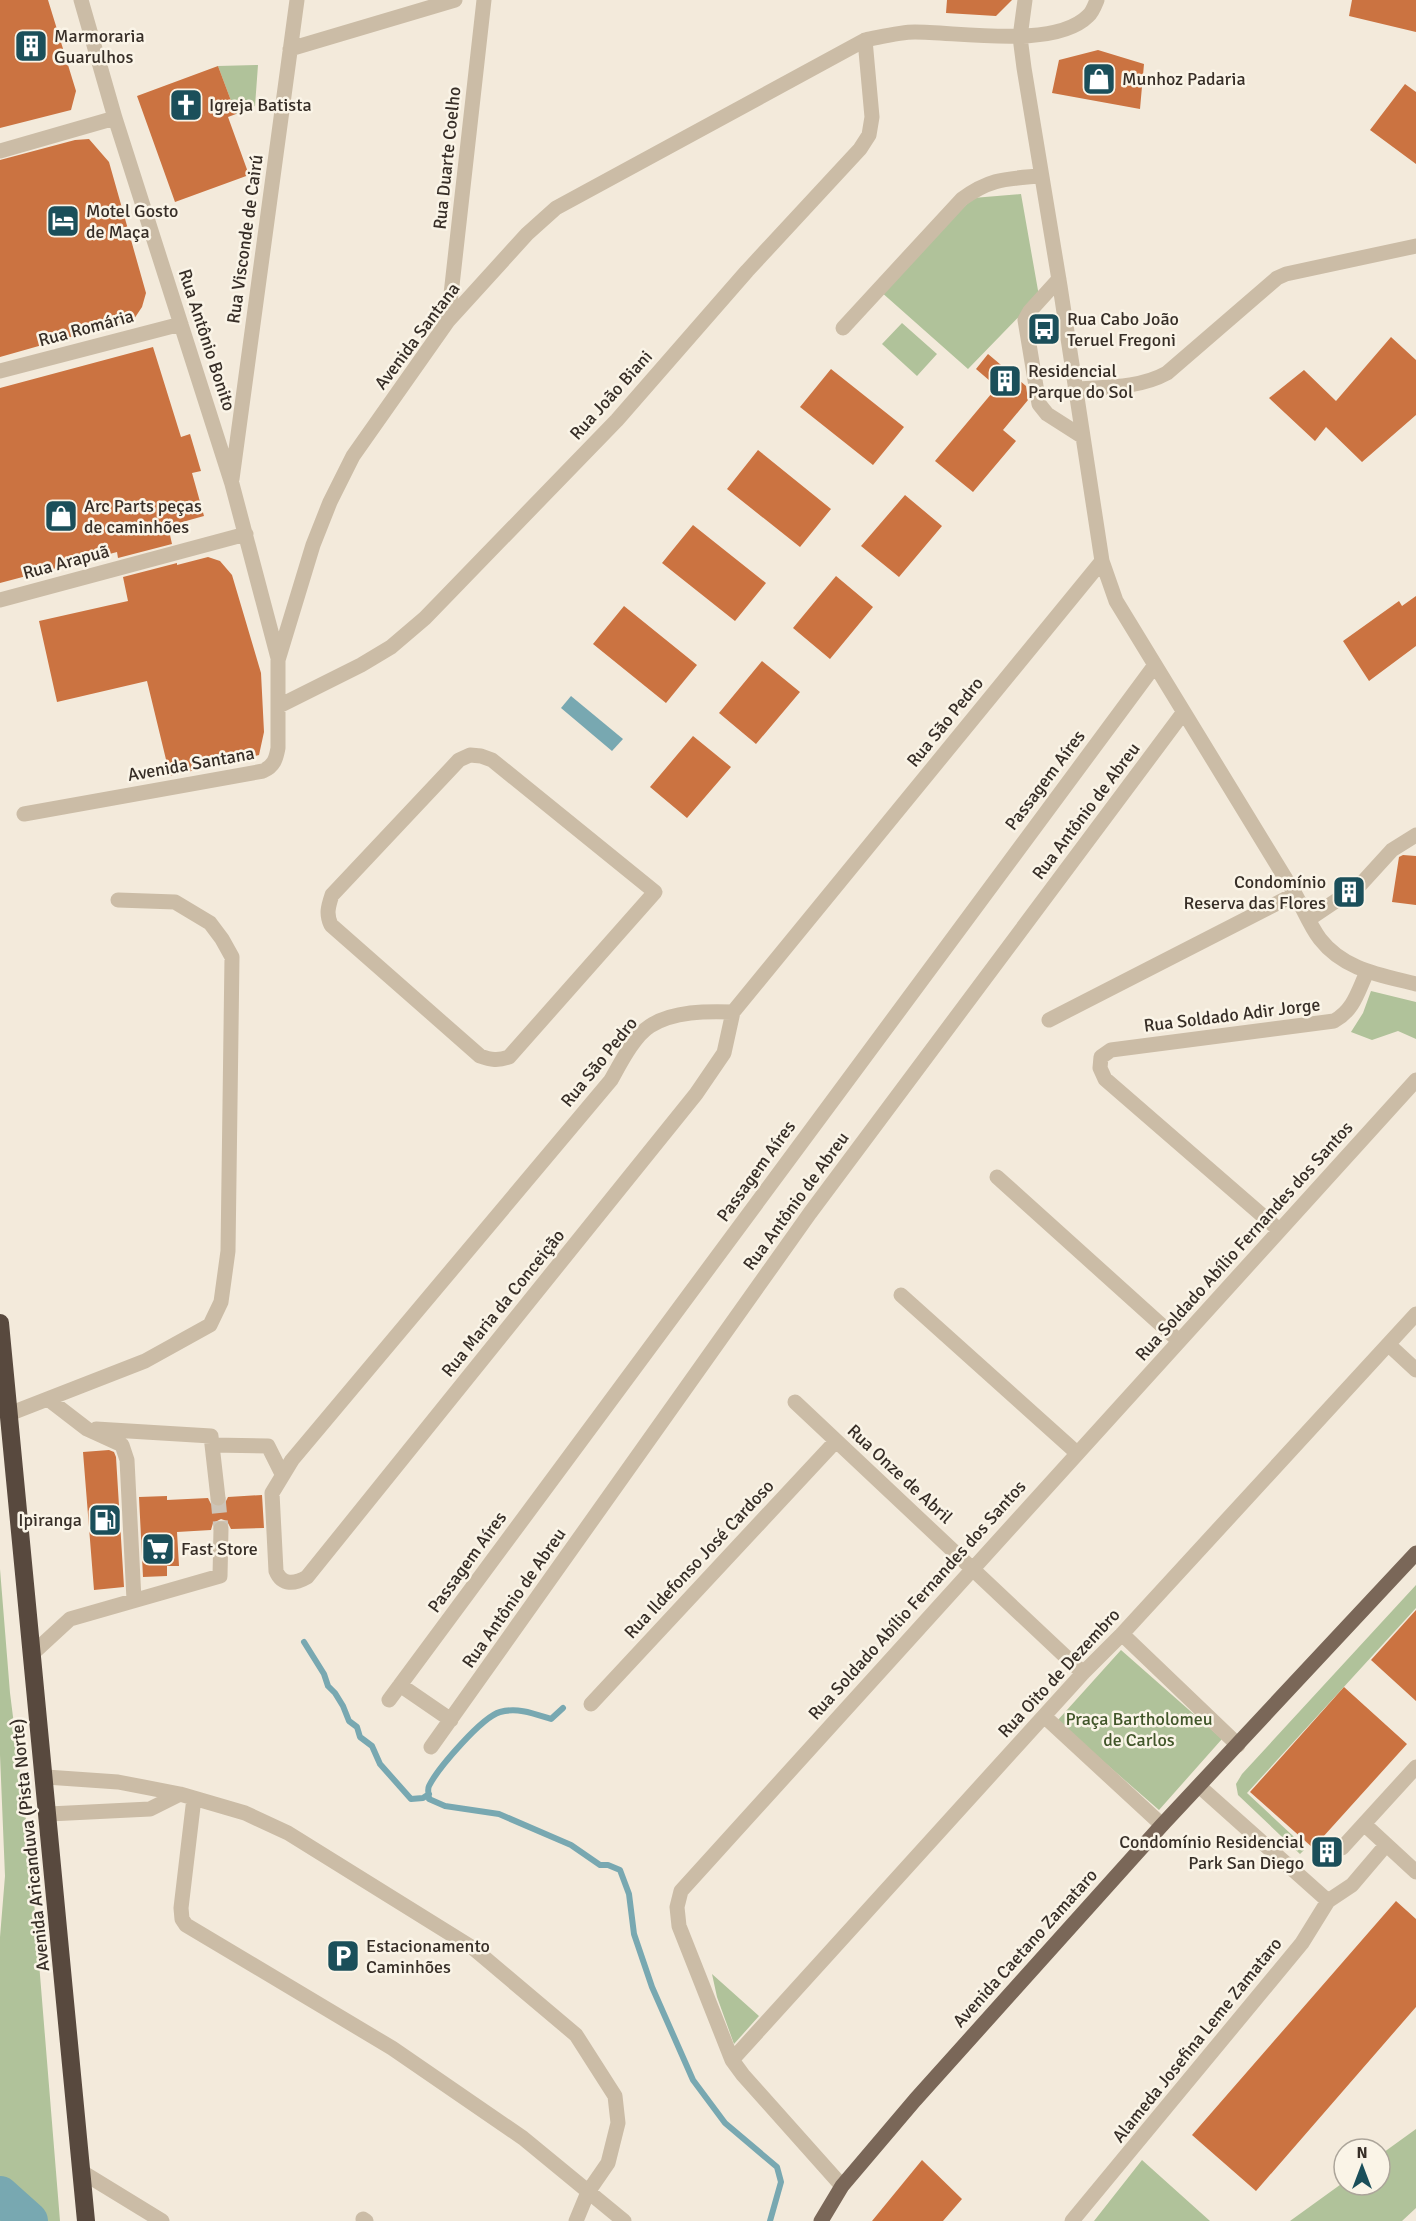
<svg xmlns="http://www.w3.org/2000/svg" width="1416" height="2221" font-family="Signika,sans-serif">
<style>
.green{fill:#b0c29a}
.water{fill:#78a8b1}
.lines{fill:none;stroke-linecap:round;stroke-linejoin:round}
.stream{stroke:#78a8b1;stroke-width:6}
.river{stroke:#78a8b1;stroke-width:38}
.building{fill:#cb7341}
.minor-tunnel{stroke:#cdc4b7;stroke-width:15;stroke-dasharray:15 8;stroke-linecap:butt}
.minor{stroke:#cbbca6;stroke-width:15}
.major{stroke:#7a6758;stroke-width:15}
.highway{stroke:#58493e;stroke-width:18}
.labels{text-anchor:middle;stroke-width:5;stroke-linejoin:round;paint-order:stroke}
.poi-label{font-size:18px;fill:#372e27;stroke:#faf4e7;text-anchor:start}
.street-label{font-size:18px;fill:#372e27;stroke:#faf4e7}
.park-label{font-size:18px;fill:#41562a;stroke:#faf4e7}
</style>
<rect width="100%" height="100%" fill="#f3eadb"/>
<path class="green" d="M 258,65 L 255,106 L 236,114 L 218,66 Z
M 1021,194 L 1039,296 L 968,369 L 880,291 L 973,198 Z
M 902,323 L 937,354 L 917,376 L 882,344 Z
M 1371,991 L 1416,1002 L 1416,1039 L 1398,1031 L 1372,1040 L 1351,1032 L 1363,1013 Z
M 0,1569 L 10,1693 L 30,1852 L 60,2221 L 0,2221 L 0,1937 L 5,1876 L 0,1755 Z
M 1416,1585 L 1416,1608 L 1247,1793 L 1306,1848 L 1300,1854 L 1238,1795 L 1236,1784 L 1242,1774 Z
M 1121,1650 L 1222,1739 L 1159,1810 L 1057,1721 Z
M 712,1974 L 759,2016 L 734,2044 L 717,1997 Z
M 1416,2129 L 1416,2208 L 1402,2221 L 1290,2221 L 1344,2182 L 1344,2185 L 1380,2185 L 1380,2155 Z
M 1142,2160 L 1210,2221 L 1094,2221 Z"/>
<path class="water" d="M 571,696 L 623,739 L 612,751 L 561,708 Z"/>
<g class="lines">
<path class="stream" d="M 304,1642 L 324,1674 L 328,1686 L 335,1693 L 343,1706 L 349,1721 L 357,1727 L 360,1737 L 372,1746 L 380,1764 L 411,1799 L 423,1798 L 429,1794
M 563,1708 L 551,1719 C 535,1714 518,1707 500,1712 C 482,1717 438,1768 429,1786 C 427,1790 429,1794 429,1799 L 445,1806 L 499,1814 L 571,1845 L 600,1865 L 608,1865 L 620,1870 L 629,1894 L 634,1934 L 652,1987 L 693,2080 L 725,2123 L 777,2167 L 781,2182 L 770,2221"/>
<path class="river" d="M 0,2195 L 29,2221"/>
</g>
<path class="building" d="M 0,0 L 48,0 L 76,91 L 71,110 L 0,128 Z
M 947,0 L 1012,0 L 996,16 L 946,13 Z
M 1352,0 L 1416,0 L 1416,32 L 1349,16 Z
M 1098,50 L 1144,64 L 1140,109 L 1052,93 L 1059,60 Z
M 218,66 L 236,114 L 228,117 L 249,175 L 175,202 L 137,96 Z
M 1405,84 L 1416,92 L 1416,164 L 1370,130 Z
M 89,139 L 109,162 L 146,293 L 142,307 L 134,319 L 0,357 L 0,160 L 75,140 Z
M 1391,337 L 1416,360 L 1416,415 L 1362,462 L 1326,427 L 1315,441 L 1269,398 L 1304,370 L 1336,401 Z
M 153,347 L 181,437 L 190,434 L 201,471 L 192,473 L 204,516 L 168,526 L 172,544 L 118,558 L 117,552 L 0,583 L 0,388 Z
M 988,354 L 1026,386 L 1028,400 L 1003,430 L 1016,441 L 973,492 L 935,461 L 997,387 L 976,369 Z
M 831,369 L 904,427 L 873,465 L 800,407 Z
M 758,450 L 831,509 L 800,547 L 727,489 Z
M 905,495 L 942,526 L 899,577 L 861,546 Z
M 693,525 L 766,583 L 735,621 L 662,563 Z
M 208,557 L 220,561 L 232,575 L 261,673 L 264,732 L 259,755 L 170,776 L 147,681 L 57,702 L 39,621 L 128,601 L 123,577 L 177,563 L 177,565 Z
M 836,576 L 873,607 L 830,659 L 793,628 Z
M 1416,596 L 1416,646 L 1369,681 L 1343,641 L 1399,601 L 1402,606 Z
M 624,606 L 697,665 L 666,703 L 593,644 Z
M 762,661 L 800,692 L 756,744 L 719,713 Z
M 693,736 L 731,767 L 687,818 L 650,787 Z
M 1403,855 L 1416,856 L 1416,905 L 1392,902 L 1399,857 Z
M 109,1450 L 114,1452 L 116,1457 L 124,1587 L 94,1590 L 83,1452 Z
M 262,1495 L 264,1528 L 231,1529 L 227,1521 L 221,1519 L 213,1523 L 211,1530 L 177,1532 L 179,1566 L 167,1566 L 167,1576 L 143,1577 L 139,1497 L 167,1496 L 167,1500 L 208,1498 L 211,1504 L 219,1508 L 224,1505 L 228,1497 Z
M 1416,1610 L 1416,1701 L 1371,1660 Z
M 1344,1687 L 1407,1744 L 1313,1848 L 1250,1792 Z
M 1396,1901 L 1416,1919 L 1416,2007 L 1256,2191 L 1192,2135 Z
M 922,2160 L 962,2199 L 943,2221 L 872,2221 Z"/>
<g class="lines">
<path class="minor-tunnel" d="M 218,1498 L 221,1529"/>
<path class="minor" d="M 81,0 L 115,118 L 232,484 L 278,658
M 1025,0 L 1020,37 L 1024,68 L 1060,286 L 1102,561 L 1116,601 L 1295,894 C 1303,908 1310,926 1320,939 C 1344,970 1381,975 1416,984
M 290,49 L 455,0
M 0,151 L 115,118
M 1059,279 L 1030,311 L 1025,320 L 1039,404 L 1047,414 L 1083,437
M 448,321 L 484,0
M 843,328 L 962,199 C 991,178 1006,179 1040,176
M 0,371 L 181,324
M 1076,389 C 1107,387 1140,388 1167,373 L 1277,278 L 1286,274 L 1416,246
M 232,479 L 297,0
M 0,600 L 246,534
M 279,706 L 361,665 L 391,647 L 425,618 L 617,420 L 747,271 L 860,149 L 869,135 L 872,117 L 865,40
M 470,755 L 481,756 L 492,760 L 655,892 L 509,1057 C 498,1061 491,1060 480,1056 L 331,925 C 326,914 328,907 332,895 L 459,760 Z
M 24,814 L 263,771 C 274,766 276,759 278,748 L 278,660 L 313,545 L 330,502 L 353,456 L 448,321 L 527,234 L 556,208 L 865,40 C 881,37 899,32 915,32 C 960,32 1055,49 1088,16 C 1092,13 1095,5 1097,0
M 1309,919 L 1361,884 L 1392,850 L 1416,835
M 733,1012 C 707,1011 673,1011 650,1026 C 634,1036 620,1064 611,1080 L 292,1460 L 272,1493 L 276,1571 C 282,1586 295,1584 307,1577 L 696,1094 L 724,1053 L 733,1012 L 1102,561
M 1049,1020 L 1295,894
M 997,1177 L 1179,1341
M 1279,1230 L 1105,1079 L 1100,1068 L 1101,1057 L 1111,1050 L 1334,1021 C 1354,1010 1358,991 1367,972
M 901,1295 L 1077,1453
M 1389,1345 L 1416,1370
M 48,1399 L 87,1429 L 122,1445 L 127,1460 L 134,1600
M 795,1402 L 1083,1673
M 9,1414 L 145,1361 L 210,1325 L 221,1302 L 228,1251 L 232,957 L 222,939 L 210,923 L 175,902 L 118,900
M 96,1429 L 211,1436 L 218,1498
M 212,1445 L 268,1446 L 282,1474
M 1122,1634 L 1238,1745
M 32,1654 L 70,1619 L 220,1576 L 221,1529
M 400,1685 L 451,1720
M 389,1700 L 1155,665
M 591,1704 L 836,1441
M 1044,1716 L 1162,1825
M 431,1747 L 810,1213 L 1183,713
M 46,1777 L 118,1782 L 180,1794 L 245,1813 L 288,1833 L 473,1948 L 576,2035 L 615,2096 L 618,2123 L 608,2163 L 588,2192 L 576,2221
M 1199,1786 L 1328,1901
M 194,1798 L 181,1908 L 182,1919 L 186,1925 L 392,2048 L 523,2138 L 624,2221
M 49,1814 L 150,1809 L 180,1794
M 1364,1824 L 1416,1872
M 1342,1848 L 1416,1767
M 732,2060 L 1083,1673 L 1122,1634 L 1416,1314
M 82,2172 L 162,2221
M 842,2186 L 743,2075 L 732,2060 L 679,1926 L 677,1907 L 681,1891 L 1416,1080
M 363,2219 L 366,2221
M 1072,2221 L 1302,1943 L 1328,1901 L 1352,1885 L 1386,1845"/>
<path class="major" d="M 821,2221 L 842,2186 L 915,2100 L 1162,1825 L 1416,1553"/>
<path class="highway" d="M 0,1323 C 29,1622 60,1921 86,2221"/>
</g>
<defs>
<symbol id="building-square" viewBox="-11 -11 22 22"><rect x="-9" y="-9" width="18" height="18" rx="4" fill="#1b4f5a" stroke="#faf4e7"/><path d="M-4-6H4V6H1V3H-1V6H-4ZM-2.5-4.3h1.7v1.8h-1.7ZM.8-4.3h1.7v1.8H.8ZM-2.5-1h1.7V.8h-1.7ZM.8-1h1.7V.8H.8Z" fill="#fff"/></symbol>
<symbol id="shop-square" viewBox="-11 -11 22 22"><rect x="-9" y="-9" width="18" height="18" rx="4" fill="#1b4f5a" stroke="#faf4e7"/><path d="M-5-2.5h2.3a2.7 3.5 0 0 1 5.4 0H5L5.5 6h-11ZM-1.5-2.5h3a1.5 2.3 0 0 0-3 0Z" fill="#fff"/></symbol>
<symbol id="church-square" viewBox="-11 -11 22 22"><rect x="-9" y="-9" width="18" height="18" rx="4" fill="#1b4f5a" stroke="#faf4e7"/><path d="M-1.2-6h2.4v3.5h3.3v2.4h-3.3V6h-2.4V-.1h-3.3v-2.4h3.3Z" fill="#fff"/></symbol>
<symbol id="hotel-square" viewBox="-11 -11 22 22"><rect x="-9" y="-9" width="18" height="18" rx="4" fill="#1b4f5a" stroke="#faf4e7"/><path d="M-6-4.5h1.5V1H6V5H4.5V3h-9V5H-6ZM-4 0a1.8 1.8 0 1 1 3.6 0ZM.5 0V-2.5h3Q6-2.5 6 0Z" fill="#fff"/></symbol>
<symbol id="bus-square" viewBox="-11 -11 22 22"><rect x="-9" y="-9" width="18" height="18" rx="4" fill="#1b4f5a" stroke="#faf4e7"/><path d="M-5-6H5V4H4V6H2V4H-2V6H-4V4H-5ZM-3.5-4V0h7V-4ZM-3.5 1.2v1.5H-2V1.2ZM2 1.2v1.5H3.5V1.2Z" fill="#fff"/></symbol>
<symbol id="fuel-square" viewBox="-11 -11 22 22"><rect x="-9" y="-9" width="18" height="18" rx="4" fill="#1b4f5a" stroke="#faf4e7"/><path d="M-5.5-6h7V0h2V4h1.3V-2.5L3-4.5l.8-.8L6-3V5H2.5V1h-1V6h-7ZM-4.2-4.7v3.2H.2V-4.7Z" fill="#fff"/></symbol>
<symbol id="supermarket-square" viewBox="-11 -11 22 22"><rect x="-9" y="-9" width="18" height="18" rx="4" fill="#1b4f5a" stroke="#faf4e7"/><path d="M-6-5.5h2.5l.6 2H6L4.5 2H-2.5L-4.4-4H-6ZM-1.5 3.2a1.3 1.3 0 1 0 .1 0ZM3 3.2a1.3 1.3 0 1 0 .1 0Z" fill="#fff"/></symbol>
<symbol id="parking-square" viewBox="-11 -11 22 22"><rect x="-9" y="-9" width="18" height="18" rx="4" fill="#1b4f5a" stroke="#faf4e7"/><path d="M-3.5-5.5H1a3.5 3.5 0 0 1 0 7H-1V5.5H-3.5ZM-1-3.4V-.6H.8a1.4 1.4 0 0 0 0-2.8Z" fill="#fff"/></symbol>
</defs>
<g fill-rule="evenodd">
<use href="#building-square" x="12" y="27" width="38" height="38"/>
<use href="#shop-square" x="1080" y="60" width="38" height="38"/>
<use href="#church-square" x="167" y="86" width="38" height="38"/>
<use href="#hotel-square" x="44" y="202" width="38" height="38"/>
<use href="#bus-square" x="1025" y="310" width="38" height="38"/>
<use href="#building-square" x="986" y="362" width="38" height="38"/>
<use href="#shop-square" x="42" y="497" width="38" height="38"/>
<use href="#building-square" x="1330" y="873" width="38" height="38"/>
<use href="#fuel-square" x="86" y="1501" width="38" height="38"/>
<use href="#supermarket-square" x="139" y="1530" width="38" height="38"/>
<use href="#building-square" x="1308" y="1833" width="38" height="38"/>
<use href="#parking-square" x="324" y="1937" width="38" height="38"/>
</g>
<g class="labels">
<g class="poi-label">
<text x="54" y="42">Marmoraria<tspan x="54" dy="21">Guarulhos</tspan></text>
<text x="1122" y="85">Munhoz Padaria</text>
<text x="209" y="111">Igreja Batista</text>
<text x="86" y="217">Motel Gosto<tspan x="86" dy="21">de Maça</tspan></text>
<text x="1067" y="325">Rua Cabo João<tspan x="1067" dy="21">Teruel Fregoni</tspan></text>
<text x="1028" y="377">Residencial<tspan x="1028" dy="21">Parque do Sol</tspan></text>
<text x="84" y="512">Arc Parts peças<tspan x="84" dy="21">de caminhões</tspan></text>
<text x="1326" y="888" text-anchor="end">Condomínio<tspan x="1326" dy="21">Reserva das Flores</tspan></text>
<text x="82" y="1526" text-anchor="end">Ipiranga</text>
<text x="181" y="1555">Fast Store</text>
<text x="1304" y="1848" text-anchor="end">Condomínio Residencial<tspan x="1304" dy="21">Park San Diego</tspan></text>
<text x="366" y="1952">Estacionamento<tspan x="366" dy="21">Caminhões</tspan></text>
</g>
<g class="street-label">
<text transform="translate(447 158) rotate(-84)" y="6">Rua Duarte Coelho</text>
<text transform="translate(245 239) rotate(-82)" y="6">Rua Visconde de Cairú</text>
<text transform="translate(86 328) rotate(-15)" y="6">Rua Romária</text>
<text transform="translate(417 336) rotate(-53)" y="6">Avenida Santana</text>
<text transform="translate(207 340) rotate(72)" y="6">Rua Antônio Bonito</text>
<text transform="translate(611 395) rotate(-48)" y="6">Rua João Biani</text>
<text transform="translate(66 562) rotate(-15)" y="6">Rua Arapuã</text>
<text transform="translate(945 722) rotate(-51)" y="6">Rua São Pedro</text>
<text transform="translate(191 764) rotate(-10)" y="6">Avenida Santana</text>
<text transform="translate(1045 780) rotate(-53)" y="6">Passagem Aíres</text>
<text transform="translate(1086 811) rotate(-53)" y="6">Rua Antônio de Abreu</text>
<text transform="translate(1232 1015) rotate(-7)" y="6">Rua Soldado Adir Jorge</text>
<text transform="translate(599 1062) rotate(-51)" y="6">Rua São Pedro</text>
<text transform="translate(756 1171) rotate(-54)" y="6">Passagem Aíres</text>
<text transform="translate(796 1201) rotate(-54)" y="6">Rua Antônio de Abreu</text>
<text transform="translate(1244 1241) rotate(-48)" y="6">Rua Soldado Abílio Fernandes dos Santos</text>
<text transform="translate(503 1303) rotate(-51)" y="6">Rua Maria da Conceição</text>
<text transform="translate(900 1474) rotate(43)" y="6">Rua Onze de Abril</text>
<text transform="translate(699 1559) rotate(-47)" y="6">Rua Ildefonso José Cardoso</text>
<text transform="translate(467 1562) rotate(-54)" y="6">Passagem Aíres</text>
<text transform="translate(514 1598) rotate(-55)" y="6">Rua Antônio de Abreu</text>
<text transform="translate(917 1600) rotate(-48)" y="6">Rua Soldado Abílio Fernandes dos Santos</text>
<text transform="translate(1059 1673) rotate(-47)" y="6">Rua Oito de Dezembro</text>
<text transform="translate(30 1845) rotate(-96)" y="6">Avenida Aricanduva (Pista Norte)</text>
<text transform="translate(1025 1948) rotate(-48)" y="6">Avenida Caetano Zamataro</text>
<text transform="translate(1197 2040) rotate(-51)" y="6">Alameda Josefina Leme Zamataro</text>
</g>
<g class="park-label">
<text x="1139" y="1725">Praça Bartholomeu<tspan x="1139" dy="21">de Carlos</tspan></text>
</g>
</g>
<g transform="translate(1362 2167)"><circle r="28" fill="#faf4e7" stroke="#aca59a" stroke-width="1.5"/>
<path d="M0-4.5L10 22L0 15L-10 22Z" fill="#1b4f5a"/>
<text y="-9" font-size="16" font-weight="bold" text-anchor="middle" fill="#372e27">N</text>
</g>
</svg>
